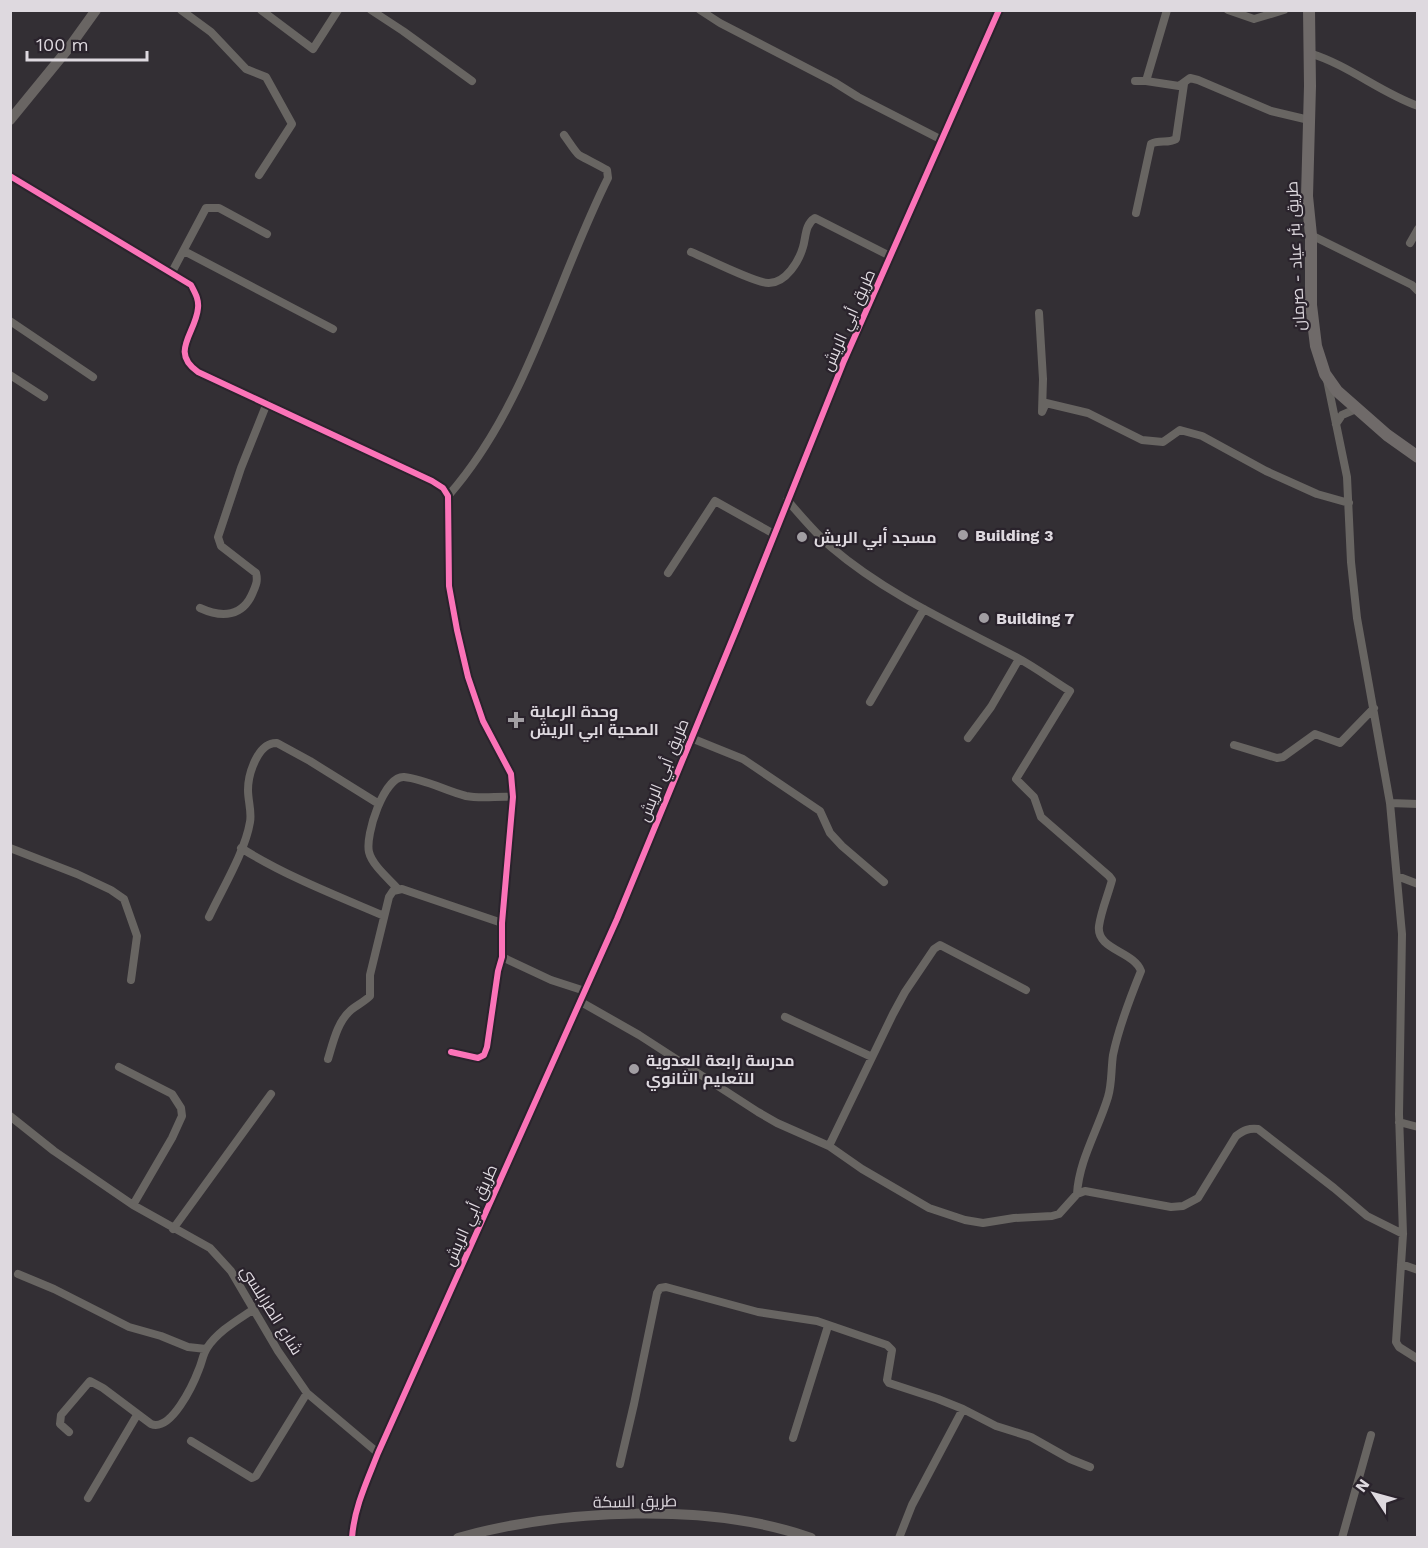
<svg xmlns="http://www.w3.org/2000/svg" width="1428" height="1548" font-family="'Work Sans',Cairo,sans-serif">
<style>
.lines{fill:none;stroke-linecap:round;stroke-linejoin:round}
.minor{stroke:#686562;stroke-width:8}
.major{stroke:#696563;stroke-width:10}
.highway{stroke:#6f6a69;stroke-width:12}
.cycleway-casing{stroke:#2a232c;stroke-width:10}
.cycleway{stroke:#fb73b8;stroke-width:6}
.poi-dot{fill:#a29ea3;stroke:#2a232c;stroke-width:2}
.labels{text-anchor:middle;stroke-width:4.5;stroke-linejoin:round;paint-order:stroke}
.street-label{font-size:16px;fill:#ded9df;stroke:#2a232c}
.poi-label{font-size:16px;font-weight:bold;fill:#ded9df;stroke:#2a232c;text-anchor:start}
</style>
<rect width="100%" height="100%" fill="#332f34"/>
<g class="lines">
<path class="minor" d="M 181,10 L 211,32 L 246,69 L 266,77 L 292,124 L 259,175
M 261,10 L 313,49 L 338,10
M 371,10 L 403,31 L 472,81
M 700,10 L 720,23 L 834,82 L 858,97 L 942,140
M 1228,10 L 1254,19 L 1284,10
M 1309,53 C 1349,65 1379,92 1418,106
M 1135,81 L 1146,81 L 1167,10
M 1146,81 L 1179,86 L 1190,78 L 1198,80 L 1271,111 L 1309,120
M 10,176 L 191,285 C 195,293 199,299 198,308 C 196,333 169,352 198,372 L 432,481 L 443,488 L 448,496 L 449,586 L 457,630 L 468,677 L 483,721 L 511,774 L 513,797 L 502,923 L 502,957 L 498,971 L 487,1047 L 484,1055 L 478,1058 L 451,1052
M 1136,213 L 1151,144 C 1159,139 1168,144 1176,139 L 1184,84
M 1311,235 L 1412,285 L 1418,291
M 1410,243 L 1418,229
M 184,251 L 333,329
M 691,252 C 706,258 757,284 769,283 C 786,283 799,261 803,247 C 806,237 805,224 815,218 L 890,256
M 172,272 L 206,208 L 219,208 L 267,234
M 1039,313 L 1043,379 L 1042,412 L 1046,403 L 1088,413 L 1142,440 L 1163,442 L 1180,430 L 1202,436 L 1266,471 L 1317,494 L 1349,503
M 10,321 L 93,377
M 10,375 L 44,397
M 1327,380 L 1347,477 L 1351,562 L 1357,618 L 1390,803 L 1402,934 L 1399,1114 L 1403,1234 L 1396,1342 L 1399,1347 L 1418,1359
M 1336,424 L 1342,415 L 1356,409
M 448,496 C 527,406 555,284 608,178 L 607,170 C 598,165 588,160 579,155 C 576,153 567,139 564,135
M 787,500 C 801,516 815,533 831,547 C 886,594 953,624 1016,657 C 1035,667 1052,680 1070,691 L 1016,779 L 1034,797 L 1041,817 L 1109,876 L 1112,880 C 1108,895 1101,911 1099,926 C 1096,950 1134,951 1141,971 C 1130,998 1119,1026 1113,1055 C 1111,1069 1112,1084 1108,1097 C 1098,1130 1079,1160 1077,1194
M 668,573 L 715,501 L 774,534
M 200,608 C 222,618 243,617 253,592 C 256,585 258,581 256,573 L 221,546 L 218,537 L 241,468 L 267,403
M 870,702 L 924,609
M 691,738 L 743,759 L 820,811 L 830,833 L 842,846 L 884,882
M 968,738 L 991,707 L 1019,659
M 1234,745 L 1277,758 L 1283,757 L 1315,734 L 1340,743 L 1374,708
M 1390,803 L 1418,804
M 10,848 L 77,874 L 111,890 L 124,899 L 137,936 L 131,980
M 241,848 C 286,876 335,895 384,916
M 1397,876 L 1418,884
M 398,889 C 389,879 372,865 369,852 C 365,835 384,776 404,777 C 425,779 446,791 466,796 C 481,799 498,796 513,797
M 209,917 C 222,889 245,852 250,822 C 252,812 248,801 248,790 C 248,774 258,742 277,743 L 310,761 L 379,804
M 502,957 L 551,980 L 585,991
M 581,1002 L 639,1035 L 758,1112 L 777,1123 L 829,1146 L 862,1169 L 929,1208 L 965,1220 L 983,1223 L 1014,1218 L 1052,1216 L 1059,1214 L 1077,1194 L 1085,1191 L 1171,1207 L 1183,1206 L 1198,1198 L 1236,1136 C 1244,1130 1249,1128 1258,1129 L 1334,1188 L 1367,1216 L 1403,1234
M 785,1017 L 872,1057
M 328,1059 C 333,1043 337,1022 351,1010 C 357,1005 364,1002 370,996 L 370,975 L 389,897 L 393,891 L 402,889 L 502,923
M 119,1067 L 172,1094 L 181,1108 L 182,1116 L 172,1138 L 133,1205
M 10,1116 L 54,1151 L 133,1205 L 210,1248 L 231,1271 L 278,1351 L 307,1393 L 378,1453
M 1399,1122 L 1418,1127
M 829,1146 L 893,1014 L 905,992 L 934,949 L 940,945 L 1026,990
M 173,1229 L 271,1094
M 1401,1264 L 1418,1270
M 18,1274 L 54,1289 L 129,1327 L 161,1336 L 188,1347 L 206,1349
M 69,1432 L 60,1424 L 61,1415 L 90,1381 L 103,1388 L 151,1424 C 171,1432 193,1385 199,1369 C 202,1362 203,1354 207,1348 C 218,1331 238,1320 254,1309
M 793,1438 L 828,1326
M 191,1441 L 252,1478 L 256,1476 L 307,1393
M 620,1464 L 634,1404 L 657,1293 L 660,1288 L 666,1287 L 758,1312 L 817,1321 L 887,1345 L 892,1350 L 887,1380 L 889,1383 L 938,1399 L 963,1409
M 88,1498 L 137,1415
M 352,1538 C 354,1508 367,1481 378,1453 L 617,919 L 737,628 L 844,361 L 999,10
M 899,1538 L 912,1505 L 963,1409 L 996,1426 L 1031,1437 L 1070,1459 L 1090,1467
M 1342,1538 L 1371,1435"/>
<path class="major" d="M 10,120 L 68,49 L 96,10
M 458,1538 C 560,1509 711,1502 811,1538"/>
<path class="highway" d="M 1309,10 L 1310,86 L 1307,196 L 1311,235 L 1311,305 L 1316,346 L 1325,374 L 1337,391 L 1387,435 L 1418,457"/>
<defs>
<path id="cycleway" d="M 10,176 L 191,285 C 195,293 199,299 198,308 C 196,333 169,352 198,372 L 432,481 L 443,488 L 448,496 L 449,586 L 457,630 L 468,677 L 483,721 L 511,774 L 513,797 L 502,923 L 502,957 L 498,971 L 487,1047 L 484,1055 L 478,1058 L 451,1052
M 352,1538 C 354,1508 367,1481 378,1453 L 617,919 L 737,628 L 844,361 L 999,10"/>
</defs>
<use href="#cycleway" class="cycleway-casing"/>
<use href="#cycleway" class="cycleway"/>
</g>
<g class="poi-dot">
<circle cx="963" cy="535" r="6"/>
<circle cx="802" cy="537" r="6"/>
<circle cx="984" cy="618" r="6"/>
<path d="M513 711h6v6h6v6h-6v6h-6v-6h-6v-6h6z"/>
<circle cx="634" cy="1069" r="6"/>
</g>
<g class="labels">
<g class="street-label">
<text transform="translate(1295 256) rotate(-93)" y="6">طريق بئر عياد - صرمان</text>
<text transform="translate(848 320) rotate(-66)" y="6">طريق أبي الريش</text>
<text transform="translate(663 770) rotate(-68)" y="6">طريق أبي الريش</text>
<text transform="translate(470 1215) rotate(-66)" y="6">طريق أبي الريش</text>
<text transform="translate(272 1310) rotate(58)" y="6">شارع الطرابلسي</text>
<text transform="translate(635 1501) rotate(-1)" y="6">طريق السكة</text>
</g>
<g class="poi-label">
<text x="975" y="541">Building 3</text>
<text x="814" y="543">مسجد أبي الريش</text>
<text x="996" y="624">Building 7</text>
<text x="530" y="717">وحدة الرعاية<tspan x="530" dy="18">الصحية ابي الريش</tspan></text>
<text x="646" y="1066">مدرسة رابعة العدوية<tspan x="646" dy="18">للتعليم الثانوي</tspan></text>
</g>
</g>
<rect width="1428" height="1548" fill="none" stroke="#ded9df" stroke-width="24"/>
<g transform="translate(1374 1494) rotate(306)" stroke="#2a232c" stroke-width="4.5" paint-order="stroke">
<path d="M0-4.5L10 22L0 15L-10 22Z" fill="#ded9df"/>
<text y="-9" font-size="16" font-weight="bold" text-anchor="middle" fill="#ded9df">N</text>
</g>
<path d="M27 51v9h120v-9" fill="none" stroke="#ded9df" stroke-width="3"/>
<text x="36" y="51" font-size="18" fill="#ded9df" stroke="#2a232c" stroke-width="4.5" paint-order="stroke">100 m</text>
</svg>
